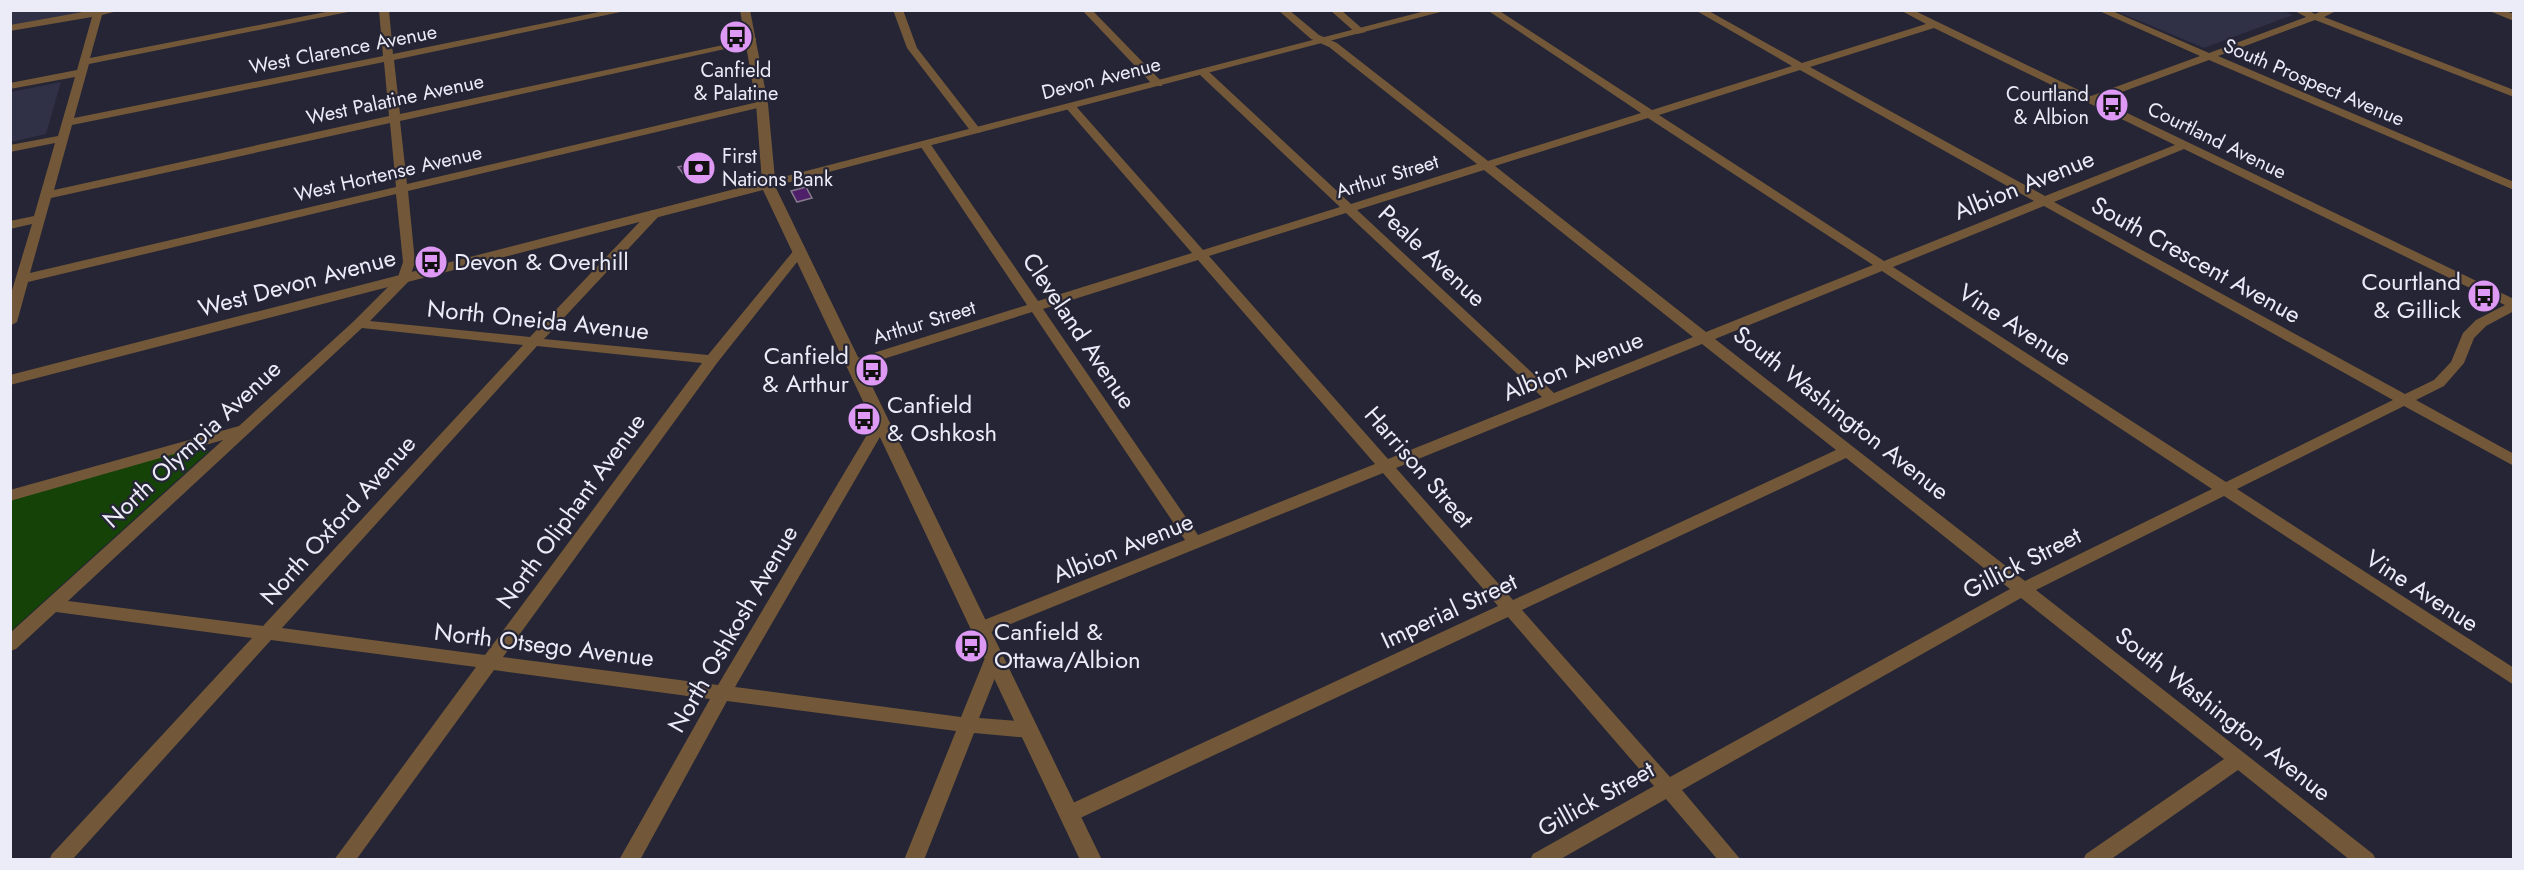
<svg xmlns="http://www.w3.org/2000/svg" width="2524" height="870" font-family="Jost,sans-serif">
<style>
.built{fill:#303046}
.green{fill:#154207}
.building{fill:#501f69;stroke:#867b8d;stroke-width:1.5}
.lines{fill:none;stroke-linecap:round;stroke-linejoin:round}
.minor{fill:#725838;fill-rule:evenodd}
.tertiary{fill:#725838;fill-rule:evenodd}
.labels{text-anchor:middle;stroke-width:4.5;stroke-linejoin:round;paint-order:stroke}
.far-street-label{font-size:20px;fill:#ececf8;stroke:#252536}
.far-poi-label{font-size:20px;fill:#ececf8;stroke:#252536}
.street-label{font-size:24px;fill:#ececf8;stroke:#252536}
.poi-label{font-size:24px;fill:#ececf8;stroke:#252536;text-anchor:start}
</style>
<rect width="100%" height="100%" fill="#252536"/>
<path class="built" d="M 2281,10 L 2293,15 L 2204,48 L 2116,11 Z
M 11,11 L 83,11 L 82,13 L 11,25 Z
M 61,82 L 46,134 L 11,142 L 11,92 Z"/>
<path class="green" d="M 200,446 L 209,451 L 11,631 L 11,500 Z"/>
<path class="building" d="M 700,162 L 706,171 L 685,176 L 678,167 Z
M 806,187 L 812,198 L 797,202 L 791,191 Z"/>
<g class="lines">
<path class="minor" d="M 94,10 L 121,10 L 102,15 L 90,58 L 336,10 L 358,10 L 89,64 L 74,118 L 383,56 L 379,10 L 389,10 L 393,54 L 609,10 L 630,10 L 394,60 L 400,114 L 756,38 L 756,42 L 752,43 L 400,121 L 407,184 L 762,101 L 767,104 L 762,107 L 408,191 L 415,262 L 409,281 L 370,321 L 530,337 L 650,211 L 654,210 L 660,214 L 658,217 L 544,339 L 708,355 L 795,249 L 799,248 L 805,252 L 717,363 L 503,657 L 718,685 L 874,423 L 881,418 L 888,423 L 735,687 L 961,717 L 985,658 L 988,653 L 994,651 L 1000,653 L 1003,658 L 979,718 L 1029,722 L 1036,725 L 1038,730 L 1036,735 L 1029,738 L 974,733 L 924,860 L 904,860 L 956,731 L 727,701 L 640,860 L 619,860 L 710,699 L 494,670 L 356,860 L 334,860 L 476,667 L 271,640 L 72,860 L 49,860 L 52,854 L 252,638 L 56,612 L 16,649 L 10,651 L 10,633 L 223,440 L 10,501 L 10,490 L 239,426 L 354,321 L 398,277 L 403,262 L 396,194 L 28,282 L 17,322 L 10,326 L 10,297 L 32,224 L 10,229 L 10,221 L 34,216 L 55,143 L 10,152 L 10,145 L 58,136 L 75,77 L 10,89 L 10,83 L 77,70 L 92,17 L 10,31 L 10,25 ZM 384,62 L 389,116 L 54,190 L 72,125 ZM 390,123 L 396,187 L 30,273 L 51,198 ZM 362,328 L 523,345 L 263,626 L 68,601 ZM 537,346 L 702,363 L 485,655 L 282,628 Z
M 893,10 L 903,10 L 917,48 L 980,129 L 980,133 L 972,133 L 907,48 Z
M 1082,10 L 1092,10 L 1162,82 L 1162,86 L 1154,86 Z
M 1278,10 L 1289,10 L 1319,35 L 1337,43 L 1488,161 L 1641,113 L 1487,10 L 1498,10 L 1652,110 L 1792,66 L 1695,10 L 1707,10 L 1802,63 L 1926,24 L 1900,10 L 1913,10 L 2091,96 L 2200,56 L 2097,10 L 2110,10 L 2209,53 L 2306,17 L 2293,10 L 2307,10 L 2315,14 L 2324,10 L 2338,10 L 2324,17 L 2514,90 L 2514,97 L 2315,20 L 2218,56 L 2514,182 L 2514,190 L 2209,60 L 2100,100 L 2514,299 L 2514,311 L 2486,326 L 2474,338 L 2464,363 L 2444,386 L 2416,400 L 2514,454 L 2514,466 L 2404,406 L 2237,489 L 2514,668 L 2514,685 L 2224,496 L 2036,590 L 2373,854 L 2376,860 L 2350,860 L 2238,770 L 2110,860 L 2083,860 L 2086,854 L 2224,759 L 2021,598 L 1682,790 L 1741,860 L 1718,860 L 1666,799 L 1559,860 L 1530,860 L 1533,854 L 1654,786 L 1508,617 L 1076,820 L 1069,823 L 1062,820 L 1059,814 L 1062,808 L 1498,606 L 1383,473 L 986,634 L 980,636 L 974,634 L 971,629 L 974,624 L 1185,540 L 1032,312 L 858,367 L 848,367 L 846,364 L 848,361 L 1027,305 L 919,144 L 921,142 L 929,142 L 1038,301 L 1192,253 L 1066,108 L 1066,104 L 1074,104 L 1203,250 L 1340,207 L 1199,74 L 1199,70 L 1207,70 L 1351,204 L 1477,164 L 1329,47 L 1311,39 ZM 1934,28 L 2175,145 L 2045,196 L 1810,67 ZM 1800,70 L 2034,201 L 1884,261 L 1659,115 ZM 1648,118 L 1873,265 L 1706,332 L 1495,166 ZM 2184,149 L 2505,305 L 2476,320 L 2463,333 L 2451,362 L 2434,380 L 2405,394 L 2054,202 ZM 1484,170 L 1693,337 L 1554,393 L 1357,210 ZM 2044,206 L 2393,400 L 2226,482 L 1893,267 ZM 1346,213 L 1542,397 L 1388,459 L 1209,256 ZM 1198,260 L 1375,464 L 1198,535 L 1043,309 ZM 1882,271 L 2212,489 L 2025,581 L 1715,339 ZM 1702,344 L 1836,450 L 1513,600 L 1396,468 ZM 1846,458 L 2010,589 L 1670,777 L 1522,610 Z
M 1330,10 L 1341,10 L 1366,32 L 1357,34 Z"/>
<path class="tertiary" d="M 740,10 L 750,10 L 768,104 L 775,179 L 1429,10 L 1448,10 L 775,186 L 1102,860 L 1080,860 L 763,190 L 10,385 L 10,375 L 762,182 L 756,104 Z
M 2487,10 L 2503,10 L 2514,14 L 2514,21 Z"/>
</g>
<defs>
<symbol id="bus-disc" viewBox="-11 -11 22 22"><circle r="9.5" fill="#dd99f4" stroke="#252536"/><path d="M-5-6H5V4H4V6H2V4H-2V6H-4V4H-5ZM-3.5-4V0h7V-4ZM-3.5 1.2v1.5H-2V1.2ZM2 1.2v1.5H3.5V1.2Z" fill="#111"/></symbol>
<symbol id="bank-disc" viewBox="-11 -11 22 22"><circle r="9.5" fill="#dd99f4" stroke="#252536"/><path d="M-6-4H6V4H-6ZM0-2.3a2.3 2.3 0 1 0 0 4.6a2.3 2.3 0 1 0 0-4.6Z" fill="#111"/></symbol>
</defs>
<g fill-rule="evenodd">
<use href="#bus-disc" x="717" y="18" width="38" height="38"/>
<use href="#bus-disc" x="2093" y="86" width="38" height="38"/>
<use href="#bank-disc" x="680" y="149" width="38" height="38"/>
<use href="#bus-disc" x="412" y="243" width="38" height="38"/>
<use href="#bus-disc" x="2465" y="277" width="38" height="38"/>
<use href="#bus-disc" x="853" y="351" width="38" height="38"/>
<use href="#bus-disc" x="845" y="400" width="38" height="38"/>
<use href="#bus-disc" x="952" y="627" width="38" height="38"/>
</g>
<g class="labels">
<g class="far-street-label">
<text transform="translate(343 49) rotate(-11)" y="7">West Clarence Avenue</text>
<text transform="translate(1101 78) rotate(-14)" y="7">Devon Avenue</text>
<text transform="translate(2314 82) rotate(23)" y="7">South Prospect Avenue</text>
<text transform="translate(395 99) rotate(-12)" y="7">West Palatine Avenue</text>
<text transform="translate(2217 140) rotate(26)" y="7">Courtland Avenue</text>
<text transform="translate(388 173) rotate(-13)" y="7">West Hortense Avenue</text>
<text transform="translate(1387 176) rotate(-17)" y="7">Arthur Street</text>
<text transform="translate(924 322) rotate(-17)" y="7">Arthur Street</text>
</g>
<g class="far-poi-label">
<text x="736" y="77">Canfield<tspan x="736" dy="23">&amp; Palatine</tspan></text>
<text x="2089" y="101" text-anchor="end">Courtland<tspan x="2089" dy="23">&amp; Albion</tspan></text>
<text x="722" y="163" text-anchor="start">First<tspan x="722" dy="23">Nations Bank</tspan></text>
</g>
<g class="street-label">
<text transform="translate(2024 185) rotate(-22)" y="8">Albion Avenue</text>
<text transform="translate(1432 256) rotate(43)" y="8">Peale Avenue</text>
<text transform="translate(2196 260) rotate(29)" y="8">South Crescent Avenue</text>
<text transform="translate(297 283) rotate(-15)" y="8">West Devon Avenue</text>
<text transform="translate(538 320) rotate(6)" y="8">North Oneida Avenue</text>
<text transform="translate(2015 325) rotate(33)" y="8">Vine Avenue</text>
<text transform="translate(1079 331) rotate(56)" y="8">Cleveland Avenue</text>
<text transform="translate(1573 366) rotate(-22)" y="8">Albion Avenue</text>
<text transform="translate(1841 413) rotate(38)" y="8">South Washington Avenue</text>
<text transform="translate(192 444) rotate(-43)" y="8">North Olympia Avenue</text>
<text transform="translate(1419 467) rotate(49)" y="8">Harrison Street</text>
<text transform="translate(571 511) rotate(-54)" y="8">North Oliphant Avenue</text>
<text transform="translate(338 520) rotate(-48)" y="8">North Oxford Avenue</text>
<text transform="translate(1123 548) rotate(-22)" y="8">Albion Avenue</text>
<text transform="translate(2022 563) rotate(-27)" y="8">Gillick Street</text>
<text transform="translate(2422 591) rotate(33)" y="8">Vine Avenue</text>
<text transform="translate(1449 611) rotate(-25)" y="8">Imperial Street</text>
<text transform="translate(733 629) rotate(-60)" y="8">North Oshkosh Avenue</text>
<text transform="translate(544 645) rotate(7)" y="8">North Otsego Avenue</text>
<text transform="translate(2223 714) rotate(38)" y="8">South Washington Avenue</text>
<text transform="translate(1596 799) rotate(-29)" y="8">Gillick Street</text>
</g>
<g class="poi-label">
<text x="454" y="270">Devon &amp; Overhill</text>
<text x="2461" y="290" text-anchor="end">Courtland<tspan x="2461" dy="28">&amp; Gillick</tspan></text>
<text x="849" y="364" text-anchor="end">Canfield<tspan x="849" dy="28">&amp; Arthur</tspan></text>
<text x="887" y="413">Canfield<tspan x="887" dy="28">&amp; Oshkosh</tspan></text>
<text x="994" y="640">Canfield &amp;<tspan x="994" dy="28">Ottawa/Albion</tspan></text>
</g>
</g>
<rect width="2524" height="870" fill="none" stroke="#ececf8" stroke-width="24"/>
</svg>
